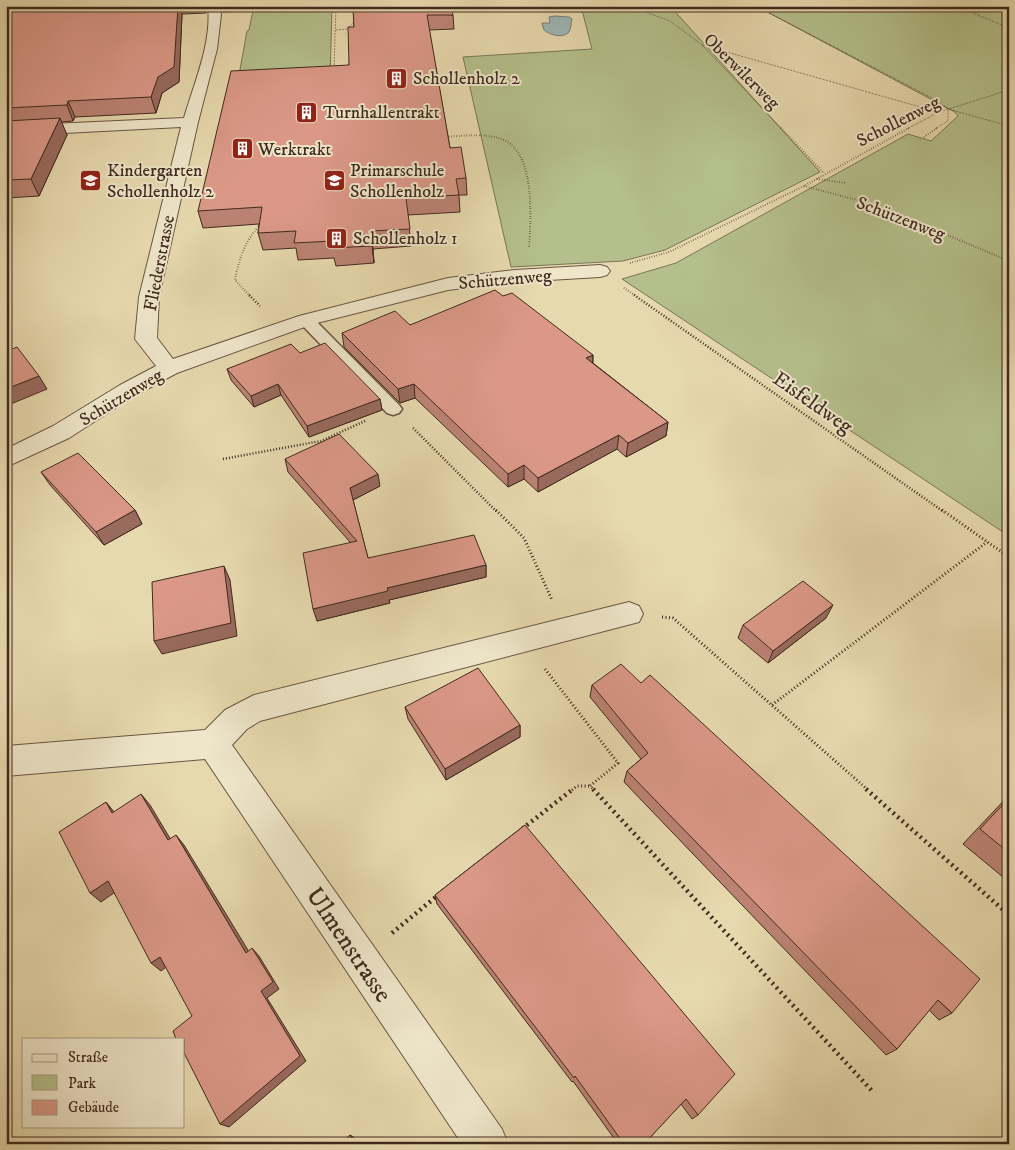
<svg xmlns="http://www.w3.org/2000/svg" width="1015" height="1150" font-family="'IM FELL DW Pica',serif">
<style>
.green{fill:#b4bf8b;stroke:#7a7555}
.water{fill:#9db7b7;stroke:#787f7a}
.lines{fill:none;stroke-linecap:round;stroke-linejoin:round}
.lane-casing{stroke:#6a5643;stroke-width:3}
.street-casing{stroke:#6a5643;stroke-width:2}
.path-far4{stroke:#402b1f;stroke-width:1;stroke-dasharray:0.5 1;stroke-linecap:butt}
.path-far3{stroke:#402b1f;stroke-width:2;stroke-dasharray:0.5 2;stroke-linecap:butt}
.path-far2{stroke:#402b1f;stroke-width:2.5;stroke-dasharray:1 2;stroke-linecap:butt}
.path-far1{stroke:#402b1f;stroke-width:3;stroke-dasharray:1 2.5;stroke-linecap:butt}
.path{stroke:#402b1f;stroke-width:4.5;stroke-dasharray:2 4;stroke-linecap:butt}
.lane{fill:#efe6ca;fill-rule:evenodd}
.street{fill:#efe6ca;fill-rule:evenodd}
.wall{fill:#bc8374;stroke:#402b1f}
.shaded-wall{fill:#996a5e;stroke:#402b1f}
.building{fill:#db9887;stroke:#402b1f}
.labels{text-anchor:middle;stroke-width:4;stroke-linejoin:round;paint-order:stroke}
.far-street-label{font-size:18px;fill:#402b1f;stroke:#efe6ca}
.far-poi-label{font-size:18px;fill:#402b1f;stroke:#efe6ca;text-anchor:start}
.street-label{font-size:21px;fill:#402b1f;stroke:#efe6ca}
.near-street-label{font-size:25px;fill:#402b1f;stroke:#efe6ca}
</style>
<rect width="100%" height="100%" fill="#e7d9ae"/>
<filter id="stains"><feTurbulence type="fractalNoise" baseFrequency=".004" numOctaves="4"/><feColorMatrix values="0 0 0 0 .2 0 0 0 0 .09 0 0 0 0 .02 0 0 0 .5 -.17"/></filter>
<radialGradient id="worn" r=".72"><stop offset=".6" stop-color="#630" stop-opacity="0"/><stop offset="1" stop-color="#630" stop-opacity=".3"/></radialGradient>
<path class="green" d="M 254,6 L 332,6 L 330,81 L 237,86 L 247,31 L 249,30 Z
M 581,6 L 670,6 L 820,172 L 665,250 L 623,261 L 511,267 L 463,57 L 592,49 Z
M 756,6 L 1009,6 L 1009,536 L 622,279 L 676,263 L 908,134 L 931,141 L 958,116 L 955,112 Z"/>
<path class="water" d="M 555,16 L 569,17 L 572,19 C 571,23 571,29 569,32 C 563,39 550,35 544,30 L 542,23 L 550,23 L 549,17 Z"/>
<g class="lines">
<defs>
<path id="lane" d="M 306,315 L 312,317 L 399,405 L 402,409 L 399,413 L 393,415 L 387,413 L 300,323 L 298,320 L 300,317 Z"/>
<path id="street" d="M 208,6 L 220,6 L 221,15 L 217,49 L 198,122 L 159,297 L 157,338 L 173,359 L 299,316 L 448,278 L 515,270 L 600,265 L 607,267 L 610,271 L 607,275 L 600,277 L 515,282 L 448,290 L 313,324 L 177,373 L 136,395 L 69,438 L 6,467 L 6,449 L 53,426 L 120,385 L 156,366 L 135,339 L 139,297 L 181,127 L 6,136 L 6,126 L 184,118 C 194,83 212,43 208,6 Z
M 629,602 L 639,606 L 643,614 L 639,622 L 260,721 L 247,729 L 232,745 L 502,1129 L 508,1144 L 462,1144 L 205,759 L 6,776 L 6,746 L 205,730 L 225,710 L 254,695 Z"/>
</defs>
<use href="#lane" class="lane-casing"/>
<use href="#street" class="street-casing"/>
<path class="path-far4" d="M 629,6 L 670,21 L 702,45 L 782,129
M 756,6 L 930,97 L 948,109 L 1009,126
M 956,6 L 1009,28
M 336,30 L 347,29 L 356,20
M 702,45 L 938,112
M 334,68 L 336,6
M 907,129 L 939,112 L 1009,90
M 935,129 L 948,121 L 948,109"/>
<path class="path-far3" d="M 781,128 L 824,173
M 444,137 C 463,136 488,132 506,141 C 535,157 531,219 529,247
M 924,137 L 937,128
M 817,179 L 846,183
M 804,186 L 857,200 L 914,221 L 1009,261
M 630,263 L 669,252 L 804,186 L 909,128
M 624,288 L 636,296
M 250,296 L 235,280 C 239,259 245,240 261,224"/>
<path class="path-far2" d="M 249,295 L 260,306
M 634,295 L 944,512
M 413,428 L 497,512
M 223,459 L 321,441 L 365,421"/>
<path class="path-far1" d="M 496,510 L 524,538 L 552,600
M 942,510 L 1009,557
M 662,617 L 673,618 L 868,790
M 545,669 L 618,763 L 590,786 L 594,790
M 772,705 L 987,542
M 572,790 L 577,786 L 590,786"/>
<path class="path" d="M 593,789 L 874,1093
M 866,789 L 1009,915
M 522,829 L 573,789
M 392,933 L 437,896"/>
<use href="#lane" class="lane"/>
<use href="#street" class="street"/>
</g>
<path class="wall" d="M 6,6 L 208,6 L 206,13 L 182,14 L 179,82 L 162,93 L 156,113 L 75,117 L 73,121 L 61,122 L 67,135 L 39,196 L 6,198 Z
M 221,6 L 246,6 L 245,11 L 223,12 Z
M 353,6 L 453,15 L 454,29 L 429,30 L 450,148 L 466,178 L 467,195 L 459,195 L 460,212 L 408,215 L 411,246 L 373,249 L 374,263 L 336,266 L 334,258 L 298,260 L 296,248 L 263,250 L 258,233 L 259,224 L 203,228 L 198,211 L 349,65 L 354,27 Z
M 503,296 L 593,355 L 593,363 L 668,422 L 666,436 L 626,457 L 617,449 L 538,492 L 524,479 L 508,487 L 415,398 L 400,403 L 344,347 L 342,333 L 410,325 Z
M 300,353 L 380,399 L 382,410 L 309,437 L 281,395 L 254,407 L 231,380 L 227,369 Z
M 285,459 L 380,486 L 353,500 L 368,558 L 486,565 L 486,577 L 389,600 L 390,603 L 317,621 L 350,542 L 288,472 Z
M 41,472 L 135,510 L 142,524 L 104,545 L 50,485 Z
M 826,618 L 768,663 L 738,638 L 743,625 Z
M 592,685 L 952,1013 L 939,1020 L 929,1010 L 897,1049 L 886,1055 L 624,782 L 627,771 L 641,759 L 590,697 Z
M 405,707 L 520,725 L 520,737 L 446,780 L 408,719 Z
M 1009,795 L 1009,882 L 963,844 Z
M 525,825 L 698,1115 L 692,1119 L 681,1104 L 644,1144 L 618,1144 L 573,1081 L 572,1082 L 437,904 L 435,895 Z
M 1009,1130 L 1009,1144 L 999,1144 Z"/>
<path class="shaded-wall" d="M 178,6 L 180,6 L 182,14 L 179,82 L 162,93 L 156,113 L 151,97 Z
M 205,6 L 208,6 L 206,13 Z
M 68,101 L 75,117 L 73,121 L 67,105 Z
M 60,118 L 67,135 L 39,196 L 31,179 Z
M 371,231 L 373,249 L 374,263 L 372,246 Z
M 593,355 L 592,369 L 586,358 Z
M 39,376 L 47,389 L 6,406 L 6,389 Z
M 278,384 L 281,395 L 254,407 L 251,396 Z
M 414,384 L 415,398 L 400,403 L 398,389 Z
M 380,399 L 382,410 L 309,437 L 307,426 Z
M 668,422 L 666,436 L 626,457 L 628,443 Z
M 619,435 L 617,449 L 538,492 L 538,478 Z
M 524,465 L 524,479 L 508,487 L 508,474 Z
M 378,474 L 380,486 L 353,500 L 350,488 Z
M 135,510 L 142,524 L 104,545 L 96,532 Z
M 486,565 L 486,577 L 389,600 L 390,603 L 317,621 L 313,609 L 387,588 Z
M 224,566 L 230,580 L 237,636 L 162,654 L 154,641 Z
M 833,605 L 826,618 L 768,663 L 773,651 Z
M 520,725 L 520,737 L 446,780 L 445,769 Z
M 141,794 L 150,805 L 177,850 L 168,840 Z
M 106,802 L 115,813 L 112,813 Z
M 176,835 L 184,845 L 254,960 L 246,953 Z
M 108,881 L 118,890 L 101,902 L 90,893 Z
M 252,948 L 259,956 L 279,989 L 267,998 L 306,1061 L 229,1127 L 220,1124 L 261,991 Z
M 160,957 L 170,964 L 161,971 L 151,963 Z
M 350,1135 L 355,1138 L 358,1144 L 355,1144 Z"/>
<path class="building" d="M 6,6 L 178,6 L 174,67 L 158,77 L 151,97 L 68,101 L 67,105 L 6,108 Z
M 353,6 L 451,6 L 453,15 L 427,15 L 450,148 L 461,147 L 466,178 L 456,179 L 459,195 L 406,198 L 410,229 L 371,231 L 372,246 L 332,248 L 333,241 L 294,243 L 296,231 L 258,233 L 262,207 L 198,211 L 231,71 L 349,65 L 348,27 L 354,27 Z
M 60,118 L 31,179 L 6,180 L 6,121 Z
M 495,290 L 503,296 L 512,293 L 593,355 L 586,358 L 668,422 L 628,443 L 619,435 L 538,478 L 524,465 L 508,474 L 414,384 L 398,389 L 342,333 L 395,311 L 410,325 Z
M 325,343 L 380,399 L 307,426 L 278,384 L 251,396 L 227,369 L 291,344 L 300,353 Z
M 17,347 L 39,376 L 6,389 L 6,352 Z
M 339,434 L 378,474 L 350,488 L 368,558 L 474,535 L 486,565 L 387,588 L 388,591 L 313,609 L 303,553 L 357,541 L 285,459 Z
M 78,453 L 135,510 L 96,532 L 41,472 Z
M 224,566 L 231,623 L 154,641 L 152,582 Z
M 803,581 L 833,605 L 773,651 L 743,625 Z
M 621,664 L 641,683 L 650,675 L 980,979 L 952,1013 L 938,1000 L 897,1049 L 627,771 L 648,753 L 592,685 Z
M 478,668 L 520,725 L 445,769 L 405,707 Z
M 141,794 L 168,840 L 176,835 L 246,953 L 252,948 L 273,982 L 261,991 L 300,1056 L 220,1124 L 184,1053 L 184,1039 L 176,1039 L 173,1031 L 192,1016 L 160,957 L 151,963 L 108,881 L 90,893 L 59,832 L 106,802 L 112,813 Z
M 1009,798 L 1009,853 L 980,829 Z
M 525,825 L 735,1074 L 698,1115 L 686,1099 L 644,1144 L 624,1144 L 575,1076 L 574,1078 L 435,895 Z
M 350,1135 L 355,1144 L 340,1144 Z"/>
<defs>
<symbol id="building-square" viewBox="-11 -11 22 22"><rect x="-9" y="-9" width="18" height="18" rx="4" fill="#8f2418" stroke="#efe6ca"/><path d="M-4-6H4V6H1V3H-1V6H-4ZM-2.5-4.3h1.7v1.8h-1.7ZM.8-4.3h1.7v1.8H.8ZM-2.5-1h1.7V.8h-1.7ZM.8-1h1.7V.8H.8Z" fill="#fff"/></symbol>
<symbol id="school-square" viewBox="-11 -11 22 22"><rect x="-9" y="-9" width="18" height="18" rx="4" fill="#8f2418" stroke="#efe6ca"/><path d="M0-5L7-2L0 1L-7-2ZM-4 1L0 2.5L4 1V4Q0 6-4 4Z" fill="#fff"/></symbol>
</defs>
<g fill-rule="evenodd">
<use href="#building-square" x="384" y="66" width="25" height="25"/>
<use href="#building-square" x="294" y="100" width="25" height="25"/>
<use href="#building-square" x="230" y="136" width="25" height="25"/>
<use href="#school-square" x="78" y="168" width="25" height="25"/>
<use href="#school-square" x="322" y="168" width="25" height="25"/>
<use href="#building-square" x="324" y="226" width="25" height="25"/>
</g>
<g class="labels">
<g class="far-street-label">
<text transform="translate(742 71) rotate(45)" y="6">Oberwilerweg</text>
<text transform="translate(898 121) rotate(-27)" y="6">Schollenweg</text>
<text transform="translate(901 218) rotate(21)" y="6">Schützenweg</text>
<text transform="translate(159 263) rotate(-79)" y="6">Fliederstrasse</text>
<text transform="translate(505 279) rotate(-5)" y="6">Schützenweg</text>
<text transform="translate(121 397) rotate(-31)" y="6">Schützenweg</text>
</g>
<g class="far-poi-label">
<text x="413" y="84">Schollenholz 2</text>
<text x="323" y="118">Turnhallentrakt</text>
<text x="258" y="155">Werktrakt</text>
<text x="107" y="176">Kindergarten<tspan x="107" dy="21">Schollenholz 2</tspan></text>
<text x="350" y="176">Primarschule<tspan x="350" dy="21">Schollenholz</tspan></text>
<text x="353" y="244">Schollenholz 1</text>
</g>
<g class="street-label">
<text transform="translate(813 402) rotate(35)" y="7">Eisfeldweg</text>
</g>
<g class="near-street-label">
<text transform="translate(350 944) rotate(56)" y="9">Ulmenstrasse</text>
</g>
</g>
<rect width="1015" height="1150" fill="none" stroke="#e7d9ae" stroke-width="25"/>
<rect x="8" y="8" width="1000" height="1135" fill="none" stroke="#402b1f" stroke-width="2.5"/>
<rect x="12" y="12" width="990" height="1125" fill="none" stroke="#402b1f"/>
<rect x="22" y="1038" width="162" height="90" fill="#efe6ca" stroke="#a99b86"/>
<rect x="32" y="1054" width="25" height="8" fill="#efe6ca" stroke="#a99b86"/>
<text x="68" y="1062" font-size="15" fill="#402b1f">Straße</text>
<rect x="32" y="1075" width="25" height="15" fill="#b4bf8b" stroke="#a99b86"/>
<text x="68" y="1088" font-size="15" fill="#402b1f">Park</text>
<rect x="32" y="1100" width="25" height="15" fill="#db9887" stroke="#a99b86"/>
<text x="68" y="1112" font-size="15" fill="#402b1f">Gebäude</text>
<rect width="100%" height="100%" filter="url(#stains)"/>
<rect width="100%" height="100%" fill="url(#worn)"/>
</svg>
